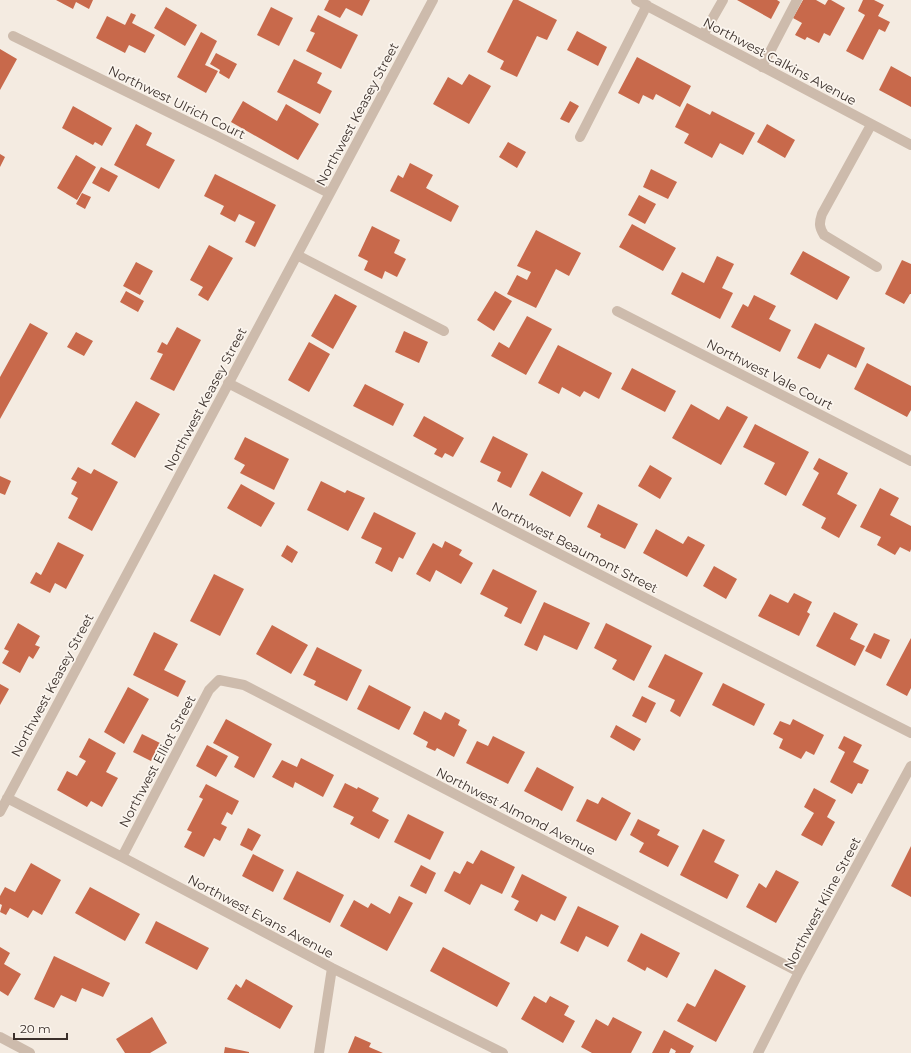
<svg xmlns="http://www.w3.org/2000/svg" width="911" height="1053" font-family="Montserrat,sans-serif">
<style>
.building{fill:#c8694b}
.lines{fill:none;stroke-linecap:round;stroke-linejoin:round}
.minor{stroke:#cdbbac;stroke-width:10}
.labels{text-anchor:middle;stroke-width:3.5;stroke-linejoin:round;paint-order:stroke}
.street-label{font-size:13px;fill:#3b302b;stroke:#fbf5ee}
</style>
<rect width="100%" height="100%" fill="#f4ebe1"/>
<path class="building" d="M 56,0 L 93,0 L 89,9 L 76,2 L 73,9 Z
M 329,0 L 370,0 L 362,16 L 346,8 L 340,18 L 324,10 Z
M 513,0 L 518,0 L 557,20 L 547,40 L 537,36 L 517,77 L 500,69 L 504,61 L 487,52 Z
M 737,0 L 777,0 L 780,2 L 771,19 Z
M 803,0 L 816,0 L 825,5 L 828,0 L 831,0 L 845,8 L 830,36 L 824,33 L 819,43 L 807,37 L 805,40 L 795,35 L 802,23 L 793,18 Z
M 863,0 L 874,0 L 884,5 L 878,16 L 890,22 L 885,32 L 879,29 L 863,60 L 846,51 L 865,15 L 858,11 Z
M 166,7 L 197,25 L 185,46 L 154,28 Z
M 271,7 L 293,18 L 279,46 L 257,35 Z
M 131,13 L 136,15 L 132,23 L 155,35 L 145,53 L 129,45 L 125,53 L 96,38 L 107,16 L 125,25 Z
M 318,15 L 358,35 L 341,69 L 306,51 L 315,33 L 310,31 Z
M 577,31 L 607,47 L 598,66 L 567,50 Z
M 201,32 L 217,41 L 205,65 L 218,71 L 206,93 L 177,77 Z
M 0,49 L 17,59 L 0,90 Z
M 216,53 L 237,64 L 229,79 L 219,73 L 220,70 L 210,64 Z
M 637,57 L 691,86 L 680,107 L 656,94 L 653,100 L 643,95 L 639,104 L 618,93 Z
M 294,59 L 322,73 L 317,83 L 332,91 L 320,114 L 277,92 Z
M 891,66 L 911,77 L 911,107 L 879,90 Z
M 469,74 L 491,86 L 469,124 L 433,104 L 448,77 L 462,85 Z
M 243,101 L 277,121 L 286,104 L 319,124 L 298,160 L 231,122 Z
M 570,101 L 579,106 L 569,123 L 560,119 Z
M 687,103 L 710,115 L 712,111 L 755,133 L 743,155 L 720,143 L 712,158 L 684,143 L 689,134 L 675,127 Z
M 73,106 L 112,128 L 102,146 L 95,142 L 93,145 L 62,128 Z
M 136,124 L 152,133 L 146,145 L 175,160 L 159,189 L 114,165 Z
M 767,124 L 795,140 L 785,158 L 757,142 Z
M 508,142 L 526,152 L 517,168 L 499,157 Z
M 0,154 L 5,157 L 0,167 Z
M 76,155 L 96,167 L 77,200 L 57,188 Z
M 410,163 L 433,175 L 426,188 L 459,206 L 451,222 L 390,191 L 398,175 L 403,178 Z
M 101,167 L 118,176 L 109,192 L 92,183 Z
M 651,169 L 677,182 L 668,199 L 643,187 Z
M 215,174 L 276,205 L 255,247 L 245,242 L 255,222 L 239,214 L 235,222 L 220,214 L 224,206 L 204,196 Z
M 82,193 L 91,197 L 85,209 L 76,204 Z
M 639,195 L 656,204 L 645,224 L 628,215 Z
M 632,224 L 676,248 L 663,271 L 619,247 Z
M 372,226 L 400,240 L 394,253 L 406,259 L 397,277 L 385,271 L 382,279 L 364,270 L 368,261 L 358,256 Z
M 536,230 L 581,253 L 569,276 L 556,269 L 536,308 L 507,294 L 517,275 L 527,280 L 531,272 L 517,266 Z
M 209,245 L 233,258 L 208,301 L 198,295 L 203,287 L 190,280 Z
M 803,251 L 850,277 L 837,300 L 790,274 Z
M 717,256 L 734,264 L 722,288 L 733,293 L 720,319 L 671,294 L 682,272 L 704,283 Z
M 902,260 L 911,264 L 911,294 L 910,294 L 904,304 L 885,294 Z
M 136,262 L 153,271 L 140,295 L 123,286 Z
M 126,291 L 144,301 L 138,312 L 120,302 Z
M 495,291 L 512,301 L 494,331 L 477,320 Z
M 335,294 L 357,306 L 333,349 L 311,336 Z
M 754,295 L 776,306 L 769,319 L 791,330 L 780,352 L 731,327 L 743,304 L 748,307 Z
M 527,316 L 552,329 L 526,375 L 491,356 L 499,342 L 509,348 Z
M 30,323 L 48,333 L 0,419 L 0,377 Z
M 815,323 L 865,348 L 856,368 L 828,354 L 820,369 L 797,358 Z
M 177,327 L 201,340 L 174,391 L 150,379 L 163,354 L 157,352 L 162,342 L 167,345 Z
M 404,331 L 428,342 L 419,363 L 395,352 Z
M 76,332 L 93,341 L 84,356 L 67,347 Z
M 309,342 L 330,354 L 309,392 L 288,380 Z
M 558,345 L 612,373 L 599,399 L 584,391 L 580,397 L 562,387 L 559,394 L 538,383 Z
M 867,363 L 911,386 L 911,410 L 907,417 L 854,389 Z
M 632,368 L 676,391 L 665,412 L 621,389 Z
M 365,384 L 404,404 L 393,426 L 353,406 Z
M 136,401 L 160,414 L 135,458 L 111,444 Z
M 691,404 L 719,420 L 727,406 L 748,417 L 721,465 L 672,438 Z
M 424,416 L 464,438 L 453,457 L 445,453 L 442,458 L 434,454 L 437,449 L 413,436 Z
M 755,424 L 809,452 L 786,496 L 764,484 L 775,463 L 743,447 Z
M 493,436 L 528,454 L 511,488 L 497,481 L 501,472 L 480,462 Z
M 245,437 L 289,459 L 274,490 L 240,473 L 245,465 L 234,459 Z
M 819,458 L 848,473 L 837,494 L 857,505 L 839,538 L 821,528 L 826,518 L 802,505 L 819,473 L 813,469 Z
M 650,465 L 672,478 L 660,499 L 638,486 Z
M 78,467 L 91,474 L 94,469 L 118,482 L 92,531 L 68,518 L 78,498 L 71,494 L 77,482 L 71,479 Z
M 542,471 L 583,493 L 570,517 L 529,495 Z
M 0,476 L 11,481 L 5,495 L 0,493 Z
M 321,481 L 345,493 L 347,490 L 365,498 L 348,531 L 307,510 Z
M 241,484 L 275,503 L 261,527 L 227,508 Z
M 880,488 L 899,498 L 890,515 L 911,526 L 911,549 L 910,552 L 900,547 L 895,555 L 877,545 L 881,537 L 860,527 Z
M 598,504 L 638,524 L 625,549 L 600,537 L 601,534 L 587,527 Z
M 374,512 L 416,533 L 403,559 L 399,557 L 392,572 L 375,563 L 382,548 L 361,538 Z
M 656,529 L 683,544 L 688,536 L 705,545 L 687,577 L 643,553 Z
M 445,541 L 462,550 L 459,555 L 473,563 L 461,584 L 436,570 L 430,582 L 416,574 L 433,543 L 442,548 Z
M 58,542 L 84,555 L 66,589 L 55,583 L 50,593 L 30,583 L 36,572 L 41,575 Z
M 287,545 L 298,552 L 292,563 L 281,556 Z
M 714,566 L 737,579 L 726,599 L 703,586 Z
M 493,569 L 537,591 L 521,624 L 504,616 L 508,608 L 480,594 Z
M 214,574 L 244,589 L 220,636 L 190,621 Z
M 794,593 L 812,602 L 807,612 L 810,614 L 799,636 L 758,616 L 770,594 L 788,603 Z
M 544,602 L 590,623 L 577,650 L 544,635 L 537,651 L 524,645 Z
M 834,612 L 858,624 L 850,639 L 865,646 L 855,666 L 816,646 Z
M 18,623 L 40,636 L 35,645 L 40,647 L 33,659 L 29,656 L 20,673 L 2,663 L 9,651 L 4,649 Z
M 606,623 L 652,646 L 634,681 L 612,669 L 617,660 L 594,648 Z
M 272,625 L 308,645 L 291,674 L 256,654 Z
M 154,632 L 178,644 L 164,670 L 186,681 L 178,697 L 133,675 Z
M 874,633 L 890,640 L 881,659 L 865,651 Z
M 911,638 L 911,688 L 907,696 L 886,685 Z
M 317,647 L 362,670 L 347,701 L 314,685 L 316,681 L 303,675 Z
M 665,654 L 703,673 L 680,717 L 670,711 L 675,700 L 648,687 Z
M 723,683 L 765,704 L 754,726 L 712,705 Z
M 0,684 L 9,689 L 0,705 Z
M 369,685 L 411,707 L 399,730 L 357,709 Z
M 128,687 L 149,699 L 124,744 L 104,732 Z
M 642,696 L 656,703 L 646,723 L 632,716 Z
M 424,711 L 441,720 L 445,712 L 460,720 L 458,725 L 467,730 L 454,757 L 437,748 L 435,751 L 426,747 L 428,742 L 413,734 Z
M 226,719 L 272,744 L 254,778 L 234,767 L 239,757 L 213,743 Z
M 793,719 L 824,735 L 814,755 L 806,751 L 801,759 L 779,748 L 783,739 L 773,734 L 780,721 L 790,725 Z
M 616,725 L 641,739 L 634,751 L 610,737 Z
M 142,734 L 160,743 L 151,761 L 133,752 Z
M 493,736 L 525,752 L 508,784 L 466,763 L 477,741 L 488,746 Z
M 844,736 L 862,745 L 853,762 L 869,770 L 862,784 L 858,783 L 852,794 L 830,782 L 845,752 L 838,748 Z
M 89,738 L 116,753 L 106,772 L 118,778 L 102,807 L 91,801 L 87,807 L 57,790 L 67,771 L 77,776 L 86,761 L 79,757 Z
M 207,745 L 228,756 L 216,777 L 196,766 Z
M 301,758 L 334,775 L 323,797 L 295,782 L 293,788 L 272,777 L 282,760 L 297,767 Z
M 537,767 L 574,787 L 562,811 L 524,791 Z
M 345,783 L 357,789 L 358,787 L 379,798 L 372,811 L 389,820 L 379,839 L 350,824 L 354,817 L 333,807 Z
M 206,784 L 239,801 L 232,815 L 227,812 L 221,824 L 227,827 L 220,841 L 214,838 L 204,857 L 184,847 L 192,832 L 187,830 L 203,799 L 199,797 Z
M 814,788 L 836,800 L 827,817 L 835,822 L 822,846 L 801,835 L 814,813 L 804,807 Z
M 602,797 L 631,813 L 616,841 L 576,821 L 587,799 L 598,804 Z
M 408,814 L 444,832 L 430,860 L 394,842 Z
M 638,819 L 660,830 L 657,835 L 679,846 L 668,867 L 639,852 L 644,843 L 630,835 Z
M 248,828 L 261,835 L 252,851 L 240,845 Z
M 703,829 L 725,840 L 714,862 L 739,875 L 727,899 L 680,875 Z
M 911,846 L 911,897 L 891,886 Z
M 481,850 L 515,867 L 502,894 L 481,884 L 470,905 L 444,891 L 454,871 L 460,874 L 467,861 L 473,864 Z
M 253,854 L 284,870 L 273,892 L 242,876 Z
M 31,863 L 61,880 L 42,915 L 33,910 L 28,918 L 10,908 L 6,915 L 0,912 L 2,905 L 0,904 L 0,896 L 5,887 L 15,892 Z
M 421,865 L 436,873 L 426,894 L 410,886 Z
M 776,870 L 799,882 L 776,923 L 746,907 L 759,883 L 766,888 Z
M 297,871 L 344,895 L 330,923 L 283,899 Z
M 522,874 L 567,897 L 555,921 L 541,914 L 537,922 L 514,910 L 519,901 L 511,897 Z
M 90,887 L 140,914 L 125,941 L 75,913 Z
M 399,896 L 413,903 L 387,951 L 340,926 L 354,900 L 368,908 L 371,903 L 390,914 Z
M 578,906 L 619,926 L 608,947 L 586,936 L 578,952 L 560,943 Z
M 156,921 L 209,948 L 197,970 L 145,943 Z
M 641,933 L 680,953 L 667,978 L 647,967 L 645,971 L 627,961 Z
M 0,947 L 10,953 L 4,964 L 21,974 L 8,996 L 0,991 Z
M 443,947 L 510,983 L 497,1007 L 430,971 Z
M 54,956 L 110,983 L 103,997 L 82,988 L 76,1002 L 61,995 L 54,1008 L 34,999 Z
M 715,969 L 746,986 L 716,1042 L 677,1021 L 687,1003 L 695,1007 Z
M 246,979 L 293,1006 L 280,1029 L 227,999 L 236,984 L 241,988 Z
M 534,996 L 546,1003 L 550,996 L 569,1006 L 564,1015 L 575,1021 L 563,1043 L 521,1019 Z
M 152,1017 L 167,1043 L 150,1053 L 125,1053 L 116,1039 Z
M 613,1017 L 642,1032 L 631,1053 L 592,1053 L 581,1047 L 596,1019 L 608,1026 Z
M 664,1030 L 694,1046 L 690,1053 L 675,1053 L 676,1051 L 671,1048 L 669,1053 L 652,1053 Z
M 355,1036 L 371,1043 L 369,1047 L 383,1053 L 348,1053 Z
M 225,1047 L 249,1052 L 249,1053 L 224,1053 Z"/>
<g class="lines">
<path class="minor" d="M 636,0 L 911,145
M 703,35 L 723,0
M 13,36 L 217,136 L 329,193
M 762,67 L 797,0
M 871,125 L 822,214 C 819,223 819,227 824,235 L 877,267
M 580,137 L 647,5
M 297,255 L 444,331
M 617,311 L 911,461
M 228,383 L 653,602 L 911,733
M 7,798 L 122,857 L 332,968 L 503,1053
M 0,812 L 433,0
M 122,857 L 209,690 L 219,680 L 244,685 L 799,972
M 0,1037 L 30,1053
M 319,1053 L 332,968
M 758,1053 L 799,972 L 911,766"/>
</g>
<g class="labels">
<g class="street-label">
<text transform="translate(780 61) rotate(28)" y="5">Northwest Calkins Avenue</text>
<text transform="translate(177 102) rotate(26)" y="5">Northwest Ulrich Court</text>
<text transform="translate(357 114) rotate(-62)" y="5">Northwest Keasey Street</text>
<text transform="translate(770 374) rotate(27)" y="5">Northwest Vale Court</text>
<text transform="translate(205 399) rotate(-62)" y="5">Northwest Keasey Street</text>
<text transform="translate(575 547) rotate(27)" y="5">Northwest Beaumont Street</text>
<text transform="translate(52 685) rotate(-62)" y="5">Northwest Keasey Street</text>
<text transform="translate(157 761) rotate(-62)" y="5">Northwest Elliot Street</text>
<text transform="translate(516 811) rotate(27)" y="5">Northwest Almond Avenue</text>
<text transform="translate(822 903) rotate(-62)" y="5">Northwest Kline Street</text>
<text transform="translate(261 916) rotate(28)" y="5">Northwest Evans Avenue</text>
</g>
</g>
<path d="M14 1033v6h53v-6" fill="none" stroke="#3b302b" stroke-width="2"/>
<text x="20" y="1033" font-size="12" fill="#3b302b" stroke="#fbf5ee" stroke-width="3" paint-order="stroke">20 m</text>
</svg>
